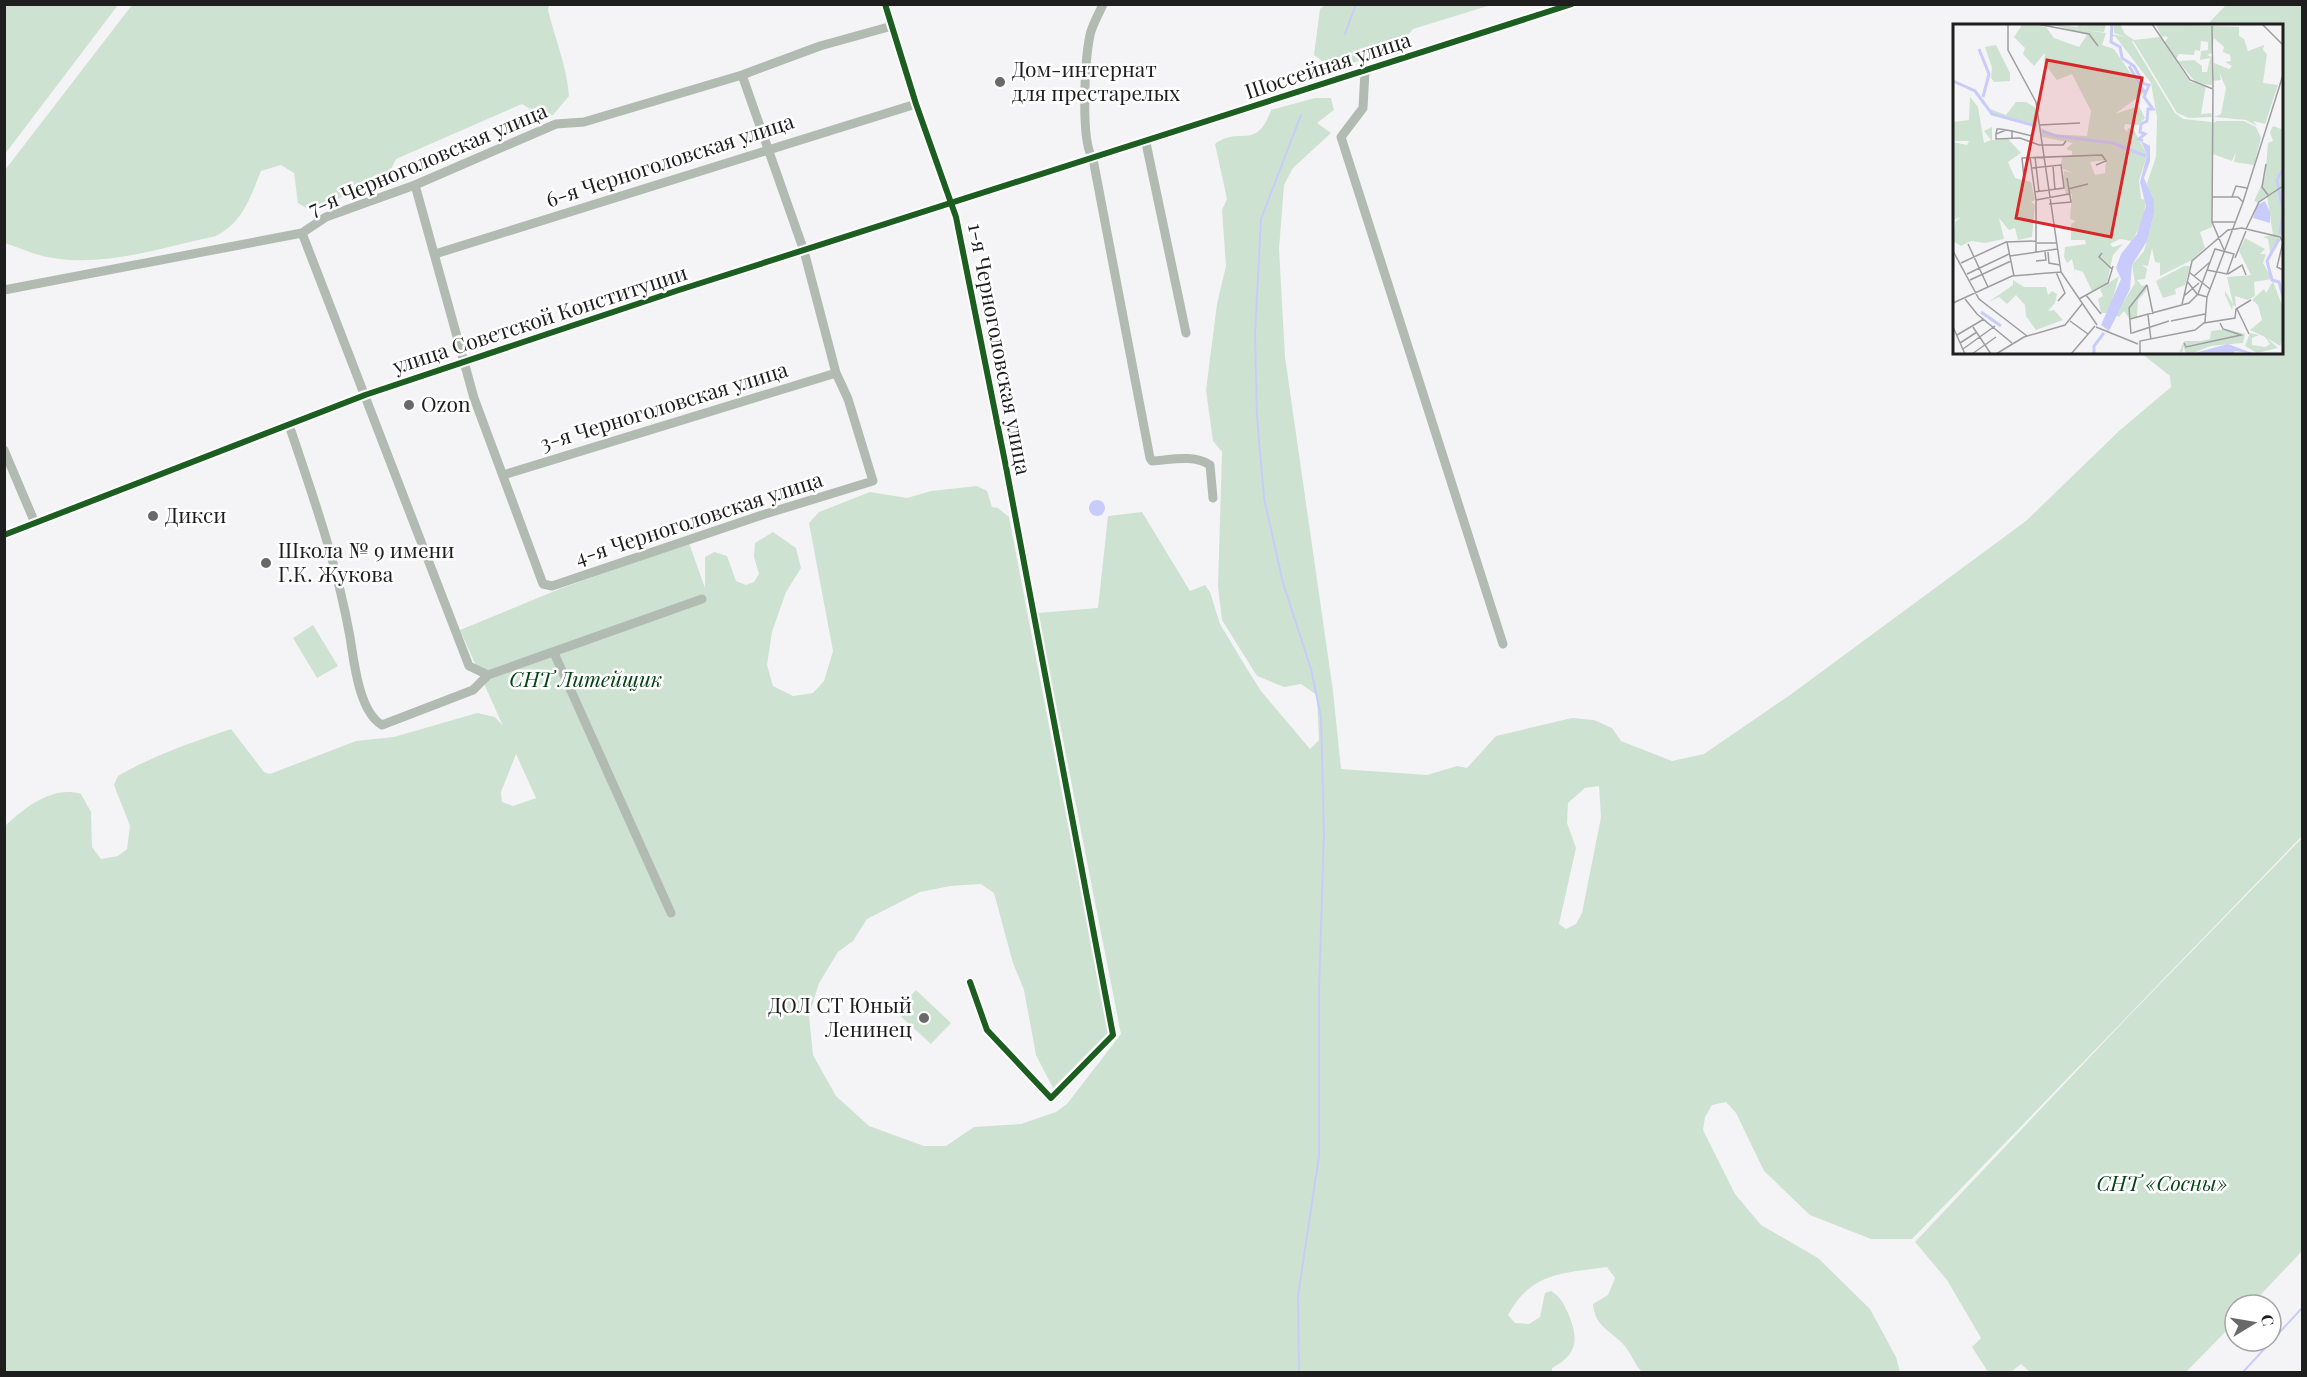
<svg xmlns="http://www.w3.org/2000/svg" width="2307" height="1377" font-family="'Playfair Display',serif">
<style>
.green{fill:#cee2d1;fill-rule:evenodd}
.water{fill:#c9ccfa}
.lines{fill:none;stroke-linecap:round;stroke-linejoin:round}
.stream{stroke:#c9ccfa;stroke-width:2}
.minor{stroke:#b1bbb2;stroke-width:9}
.cycleway-casing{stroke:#fff;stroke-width:10}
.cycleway{stroke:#1b5e20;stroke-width:6}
.poi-dot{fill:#69696a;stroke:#fff;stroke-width:2}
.labels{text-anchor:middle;stroke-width:5;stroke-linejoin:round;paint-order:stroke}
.street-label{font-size:21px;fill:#1e1e1f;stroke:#fff}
.poi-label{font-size:21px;fill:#1e1e1f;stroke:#fff;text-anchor:start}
.park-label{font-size:21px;font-style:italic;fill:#034315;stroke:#fff}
.inset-river{fill:none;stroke:#c9ccfa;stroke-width:3}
.inset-road{fill:none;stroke:#9e9ea0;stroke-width:1.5}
.view{fill:#d62828;fill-opacity:0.15;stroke:#d62828;stroke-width:3}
.inset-edge{fill:none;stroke:#1e1e1f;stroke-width:3}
</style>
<rect width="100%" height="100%" fill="#f4f4f6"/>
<path class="green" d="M 5,4 L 118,5 L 5,154 L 4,5 Z
M 132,5 L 549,5 L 548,10 C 555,39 567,66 569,96 L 553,115 L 543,117 L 522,104 L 396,159 L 384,183 L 308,209 L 298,203 L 294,173 L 281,165 L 261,171 C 250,198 243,222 216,236 C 164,247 106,267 53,258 C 37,256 20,248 5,243 L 5,170 Z
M 1325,5 L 1325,4 L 1491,5 L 1413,29 L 1395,50 L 1333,69 L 1314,55 L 1320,9 Z
M 2226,5 L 2302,5 L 2302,836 L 1912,1239 L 1871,1239 L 1810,1215 L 1764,1171 L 1736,1113 L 1726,1102 L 1712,1105 L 1705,1117 L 1703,1130 L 1735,1194 L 1761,1225 L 1818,1258 L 1870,1309 L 1896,1357 L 1900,1372 L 1642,1372 C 1634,1364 1631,1352 1623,1344 C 1609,1329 1595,1327 1593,1304 L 1608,1295 L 1615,1278 L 1607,1267 C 1564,1273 1531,1272 1508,1315 L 1515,1323 L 1529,1324 L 1540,1317 L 1545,1293 L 1551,1291 C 1561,1297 1563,1303 1568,1313 C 1579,1339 1578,1354 1552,1368 L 1552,1372 L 5,1372 L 5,826 C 24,808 53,785 81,794 L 91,812 L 92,847 L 101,859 L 118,856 L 127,849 L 130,826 L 114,785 L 118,776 C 152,756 193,742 231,729 L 264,772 L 270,774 L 356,741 L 394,737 L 477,713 L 495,717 L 503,726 L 460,630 L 562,588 L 689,543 L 705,588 L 705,557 L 714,552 L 727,556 L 736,581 L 746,585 L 754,582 L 759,574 L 754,557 L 755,543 L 773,532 L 796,548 L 801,568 L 786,592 L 772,632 L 767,665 L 773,686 L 793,696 L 813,693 L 824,681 L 833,651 L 809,523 L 819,512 L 870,492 L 907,498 L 931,491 L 977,486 L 987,491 L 992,507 L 998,508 L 1009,517 L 1108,1033 L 1053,1088 L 1036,1055 L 1024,990 L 1013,963 L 994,893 L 981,884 L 950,886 L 920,892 L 867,919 L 853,941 L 838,952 L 819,983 L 809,1015 L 813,1055 L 836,1096 L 869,1126 L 924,1146 L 946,1146 L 974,1127 L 1021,1124 L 1056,1112 L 1067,1104 L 1121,1034 L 1038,613 L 1098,608 L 1108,516 L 1142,512 L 1190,591 L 1205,585 L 1210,592 L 1220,624 L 1247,669 L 1261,691 L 1310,749 L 1319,740 L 1317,695 L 1301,684 L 1284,687 L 1257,676 L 1222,620 L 1218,587 L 1222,452 L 1213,441 L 1206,390 L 1217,304 L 1226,266 L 1222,210 L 1227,199 L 1215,144 C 1240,125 1256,152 1271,110 L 1315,98 L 1331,98 L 1334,110 L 1317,123 L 1331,133 L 1293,168 L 1284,185 L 1279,249 L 1285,357 L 1333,691 L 1341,769 L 1427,775 L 1457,766 L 1467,768 L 1496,736 L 1572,718 L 1594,720 L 1612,728 L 1621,741 L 1672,761 L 1704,754 L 1790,695 L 2026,521 L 2119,431 L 2171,387 L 2170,376 L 2141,353 L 2282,352 L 2282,26 L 2207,25 ZM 516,754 L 536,798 L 513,806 L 502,802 L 501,792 ZM 1599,786 L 1601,817 L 1582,913 L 1576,924 L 1566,929 L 1559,924 L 1576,848 L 1567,823 L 1568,803 L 1585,788 Z
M 313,625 L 338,666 L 317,678 L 293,638 Z
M 2302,838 L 2302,1251 L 2251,1305 L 2235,1305 L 2235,1322 L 2186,1372 L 2030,1372 L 2021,1364 L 2011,1372 L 1988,1372 L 1972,1347 L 1981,1338 L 1947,1280 L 1915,1242 L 2123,1022 Z
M 916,990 L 951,1023 L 931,1044 L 896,1012 Z"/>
<path class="water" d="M1089 508a8 8 0 1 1 16 0a8 8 0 1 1-16 0Z"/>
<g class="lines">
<path class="stream" d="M 1345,34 L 1356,4
M 1299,1372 L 1298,1296 L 1319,1156 L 1319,991 L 1324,833 L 1321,717 L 1311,669 L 1283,583 L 1264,498 L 1257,417 L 1255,334 L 1261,219 L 1301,115
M 2243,1372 L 2302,1308
M 2301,1372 L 2302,1372"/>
<path class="minor" d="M 885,4 L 916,104 L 956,217 L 1006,467 L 1113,1035 L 1051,1098 L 987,1030 L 970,982
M 1103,4 C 1099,14 1092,25 1090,35 C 1085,59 1080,141 1093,159 L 1150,458 L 1152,461 C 1170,460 1194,454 1210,465 L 1213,498
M 1365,71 L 1363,108 L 1341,137 L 1503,644
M 1146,143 L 1186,333
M 415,185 L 474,398 L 543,584 L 552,586 L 762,515 L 873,481 L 848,399 L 836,373 L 804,251 L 742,75
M 302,233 L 469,666 L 488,675
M 435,254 L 916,104
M 4,290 L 302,233 L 326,217 L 415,185 L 556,124 L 584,122 L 742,75 L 820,46 L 892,26
M 289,425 C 313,496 337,564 350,637 C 354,662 359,712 382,725 L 473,690 L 488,675 L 702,599
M 4,450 L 35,523
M 503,475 L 836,373
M 4,535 L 365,395 L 679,290 L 1572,4
M 554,653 L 671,913"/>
<defs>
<path id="cycleway" d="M 885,4 L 916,104 L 956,217 L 1006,467 L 1113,1035 L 1051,1098 L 987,1030 L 970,982
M 4,535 L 365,395 L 679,290 L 1572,4"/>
</defs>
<use href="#cycleway" class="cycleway-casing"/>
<use href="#cycleway" class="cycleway"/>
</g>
<g class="poi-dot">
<circle cx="1000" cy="82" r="6"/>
<circle cx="409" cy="405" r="6"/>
<circle cx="153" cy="516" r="6"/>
<circle cx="266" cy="563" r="6"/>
<circle cx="924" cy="1018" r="6"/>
</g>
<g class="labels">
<g class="street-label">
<text transform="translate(1328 66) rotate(-18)" y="7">Шоссейная улица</text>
<text transform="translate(428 160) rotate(-23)" y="7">7-я Черноголовская улица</text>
<text transform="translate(670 161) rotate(-18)" y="7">6-я Черноголовская улица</text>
<text transform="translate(540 320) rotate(-18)" y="7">улица Советской Конституции</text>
<text transform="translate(999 349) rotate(79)" y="7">1-я Черноголовская улица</text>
<text transform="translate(664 407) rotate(-17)" y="7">3-я Черноголовская улица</text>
<text transform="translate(699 519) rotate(-18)" y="7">4-я Черноголовская улица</text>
</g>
<g class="poi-label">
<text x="1012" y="77">Дом-интернат<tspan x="1012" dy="24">для престарелых</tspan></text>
<text x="421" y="412">Ozon</text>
<text x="165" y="523">Дикси</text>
<text x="278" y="558">Школа № 9 имени<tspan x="278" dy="24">Г.К. Жукова</tspan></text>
<text x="912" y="1013" text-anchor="end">ДОЛ СТ Юный<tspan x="912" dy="24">Ленинец</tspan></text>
</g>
<g class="park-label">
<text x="586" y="687">СНТ Литейщик</text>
<text x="2162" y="1191">СНТ «Сосны»</text>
</g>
</g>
<g transform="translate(1953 24)">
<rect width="330" height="330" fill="#f4f4f6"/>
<path d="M 80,0 L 93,3 L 101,14 L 126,23 L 134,11 L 98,0 L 124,3 L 127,0 L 153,0 L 151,8 L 131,6 L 153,9 L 149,21 L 161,25 L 191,69 L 162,90 L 186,82 L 192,94 L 185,101 L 172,100 L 171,104 L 174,108 L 175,104 L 181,106 L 194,131 L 186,157 L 188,175 L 193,176 L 190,197 L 179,217 L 167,215 L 157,220 L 160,223 L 170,220 L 160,231 L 154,259 L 139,267 L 130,248 L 121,245 L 123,252 L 119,235 L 114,239 L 111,233 L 112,223 L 133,220 L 132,216 L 118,216 L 118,200 L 123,197 L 117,195 L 119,170 L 113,171 L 110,154 L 111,147 L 121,149 L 110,145 L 108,141 L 109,133 L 119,131 L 119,127 L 113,125 L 120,119 L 89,113 L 88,104 L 97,110 L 134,112 L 138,87 L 119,50 L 104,56 L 91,39 L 92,29 L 81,42 L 70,30 L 72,24 L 61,13 L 69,1 ZM 153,136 L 152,149 L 142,151 L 137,138 ZM 161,0 L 171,0 L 168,2 L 172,10 L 181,16 L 207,13 L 237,58 L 253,61 L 248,90 L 258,89 L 259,93 L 236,94 L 224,89 L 186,26 L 181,18 L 178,16 L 222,89 L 230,95 L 259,98 L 259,203 L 247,208 L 252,224 L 239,236 L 207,252 L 207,239 L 202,238 L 199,224 L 195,242 L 189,241 L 194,245 L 192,255 L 184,256 L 189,262 L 194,260 L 193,267 L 185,276 L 184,293 L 176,294 L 171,287 L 166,293 L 163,291 L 182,259 L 179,241 L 191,227 L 201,190 L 194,159 L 203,133 L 204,93 L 198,59 L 162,12 L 159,13 L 159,10 L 173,13 L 161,9 ZM 203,0 L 286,3 L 286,12 L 291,15 L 295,27 L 311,21 L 310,26 L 314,30 L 310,59 L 325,61 L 312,100 L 300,97 L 304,102 L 293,96 L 261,93 L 268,90 L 273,64 L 266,48 L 268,56 L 260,57 L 261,39 L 276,45 L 279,42 L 272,38 L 278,37 L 277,31 L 270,28 L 271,23 L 261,14 L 259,29 L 254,31 L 259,33 L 259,61 L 243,59 L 225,37 L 241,36 L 249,42 L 249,48 L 254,48 L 257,34 L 247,36 L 248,27 L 255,26 L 255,18 L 248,17 L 247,27 L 242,26 L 241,31 L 226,30 L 223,35 L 212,18 L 215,13 L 208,12 ZM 43,21 L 57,49 L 57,57 L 41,58 L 38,54 L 39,44 L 32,23 ZM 17,73 L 25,83 L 31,119 L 38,116 L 31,107 L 39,103 L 39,116 L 55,115 L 68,129 L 55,138 L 62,154 L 78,158 L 82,176 L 78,178 L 82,181 L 79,213 L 65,216 L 62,204 L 56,206 L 46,194 L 51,215 L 32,219 L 18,217 L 8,222 L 0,217 L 2,198 L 8,193 L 0,196 L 0,118 L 14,121 L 16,117 L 0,117 L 0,98 L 16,96 ZM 63,78 L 73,78 L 83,84 L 84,104 L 37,90 L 37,85 L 53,91 ZM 264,97 L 291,97 L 303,103 L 308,114 L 301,141 L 281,138 L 283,128 L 279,137 L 260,130 L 260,99 ZM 330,100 L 330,213 L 323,212 L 328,216 L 320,222 L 318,233 L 315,215 L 310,213 L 320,211 L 314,172 L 305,179 L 301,177 L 312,153 L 315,119 L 320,117 L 317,108 L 320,102 L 328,105 ZM 292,214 L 312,225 L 307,230 L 313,230 L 310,239 L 319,255 L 301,258 L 302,272 L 295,276 L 282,272 L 283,283 L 280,281 L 279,286 L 272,271 L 272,267 L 280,280 L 274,253 L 298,251 L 286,227 ZM 231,242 L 237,242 L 232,261 L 222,265 L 223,270 L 210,274 L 203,257 ZM 166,252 L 158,281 L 153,289 L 148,289 L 145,275 L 150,272 L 147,265 ZM 60,256 L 71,263 L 93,263 L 95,271 L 99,267 L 104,270 L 102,279 L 95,287 L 101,286 L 110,296 L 83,306 L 73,292 L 72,281 L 63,271 L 54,280 L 46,273 L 34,279 L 60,261 ZM 320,257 L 330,284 L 330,315 L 327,322 L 314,314 L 325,324 L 304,329 L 292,322 L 297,309 L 306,311 L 299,314 L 299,321 L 312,323 L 317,320 L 312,313 L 297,306 L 309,296 L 305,281 L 299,276 L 311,265 L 313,269 ZM 274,305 L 292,310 L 290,319 L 257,322 L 238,330 L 233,330 L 230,322 L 230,327 L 226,329 L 231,317 L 248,317 L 257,315 L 258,307 Z" fill="#cee2d1" fill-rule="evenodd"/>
<path d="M 188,117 L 197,122 L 197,137 L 191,154 L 201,177 L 201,190 L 194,217 L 179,241 L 177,265 L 156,307 L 148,301 L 168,255 L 163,244 L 168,230 L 184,210 L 193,182 L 187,158 L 194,131 ZM 312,177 L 317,188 L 317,199 L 300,194 L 304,181 ZM 275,320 L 302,330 L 282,327 L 279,330 L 238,330 Z" fill="#c9ccfa"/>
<path class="inset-river" d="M 159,0 L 158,18 L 167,23 L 169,34 L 181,42 L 191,60 L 196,61 L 191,73 L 200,85 L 195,85 L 194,97 L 188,100 L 187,108 L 192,110 L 186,115 L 190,117M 26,25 L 36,50 L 30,73M 176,42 L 192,69M 0,57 L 22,67 L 39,90 L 83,102M 89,107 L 103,112 L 160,119 L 193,132M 330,145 L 324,156 L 330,187M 327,210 L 330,188M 326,215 L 314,237 L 319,256 L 326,258 L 330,272M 28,288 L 48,302M 141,330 L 141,322 L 151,309"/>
<path class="inset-road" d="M 55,0 L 55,26 L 83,78 L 108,248 L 144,301M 84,0 L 136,10 L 145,22M 199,0 L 237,56 L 260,65 L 259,198 L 271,226M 309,0 L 330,21M 259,2 L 260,64M 86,101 L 127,99M 53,106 L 43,110 L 44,105 L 47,105 L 59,107M 43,110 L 43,115 L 67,114 L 86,121 L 110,121 L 113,117M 59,114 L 59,107 L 79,112 L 77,118M 77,133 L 83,176 L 83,229M 82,133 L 86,168M 313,140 L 309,163 L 315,171M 100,142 L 102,166M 78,144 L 108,141 L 111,164 L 81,168M 71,154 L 69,134 L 149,131 L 153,137 L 143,141M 115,165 L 135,160M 259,173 L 285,173 L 290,178M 279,173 L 283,162 L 294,164M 83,176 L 116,170M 96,180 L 118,178 L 114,154M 259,198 L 282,198M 293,205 L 306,178 L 330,162M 54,218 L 61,252M 330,218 L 324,243 L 330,246M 84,219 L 103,219M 15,220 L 35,263M 0,227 L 26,275 L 74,312M 95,228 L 96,239 L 107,241M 149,229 L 146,233 L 159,245M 57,232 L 104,225M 282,234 L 293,207M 83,237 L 93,236 L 92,228M 8,239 L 53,218 L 83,217M 103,248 L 112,269 L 105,277M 236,248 L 257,265M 14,250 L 56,230M 275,250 L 289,241 L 293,251M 241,252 L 257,238M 17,256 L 58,237M 234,257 L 244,270 L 254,273M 194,261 L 200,290M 133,271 L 148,290M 231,272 L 239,237 L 275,206 L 289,204 L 327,213 L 330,218M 12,275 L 24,290 L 59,319M 126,275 L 155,259 L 160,242M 0,279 L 59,252 L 108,248M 229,280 L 231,272 L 246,259M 284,285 L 296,310M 195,291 L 198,316M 177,295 L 236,279 L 245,270 L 262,225 L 281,230 L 274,250 L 254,246M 117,297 L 135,310M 218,297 L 252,290M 251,299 L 282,294 L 283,285 L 298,276M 0,303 L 12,330M 20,303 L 38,330M 143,303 L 185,320M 179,309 L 216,297M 178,310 L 176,284 L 194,261M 4,311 L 31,295M 7,319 L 24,308M 231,319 L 233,323 L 288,311 L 270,305 L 267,299M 10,325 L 42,302M 19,330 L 43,313M 43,330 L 71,313 L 112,301 L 129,280M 118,330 L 142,302M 187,330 L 187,317 L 242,306 L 252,298 L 254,273 L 290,178 L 330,51"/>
<path class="view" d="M 94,36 L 189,54 L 158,213 L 63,194 Z"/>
<rect width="330" height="330" class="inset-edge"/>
</g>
<rect width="2307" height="1377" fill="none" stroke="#1e1e1f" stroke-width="12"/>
<g transform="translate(2253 1323) rotate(79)"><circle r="28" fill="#ffffff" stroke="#a5a5a5" stroke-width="1.5"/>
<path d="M0-4.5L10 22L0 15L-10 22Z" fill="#69696a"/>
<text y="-9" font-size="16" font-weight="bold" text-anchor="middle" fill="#1e1e1f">С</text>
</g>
</svg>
